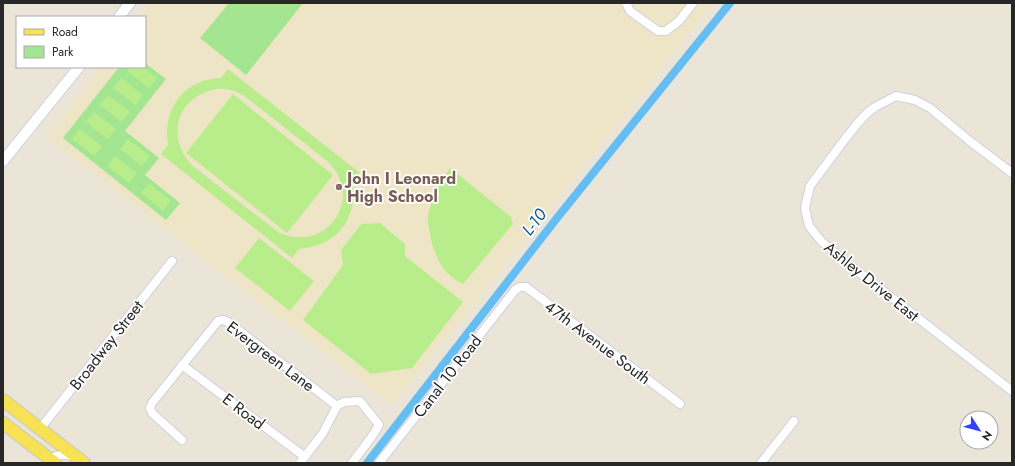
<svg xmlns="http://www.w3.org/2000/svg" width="1015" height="466" font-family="Jost,sans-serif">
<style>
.education{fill:#eee5c6}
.green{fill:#a4e591}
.pitch{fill:#b9ed8c;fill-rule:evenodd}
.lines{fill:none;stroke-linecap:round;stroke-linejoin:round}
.canal{stroke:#65bef3;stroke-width:8}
.minor-casing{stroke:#cdcfe2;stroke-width:10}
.tertiary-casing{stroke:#cdcfe2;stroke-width:12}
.primary-casing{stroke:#c7c7c7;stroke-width:14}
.minor{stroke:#fff;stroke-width:8}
.tertiary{stroke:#fff;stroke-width:10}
.primary{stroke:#f6e252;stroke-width:12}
.education-dot{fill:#8d6e63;stroke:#fff;stroke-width:1.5}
.labels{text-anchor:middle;stroke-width:3.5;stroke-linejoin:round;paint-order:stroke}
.education-label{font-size:16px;font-weight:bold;fill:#785e54;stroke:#fff;text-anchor:start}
.street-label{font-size:16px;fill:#272727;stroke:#fff}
.water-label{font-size:17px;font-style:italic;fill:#08589b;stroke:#fff}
</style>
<rect width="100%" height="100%" fill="#ebe5d8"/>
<path class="education" d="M 150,3 L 713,3 L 393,406 L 47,138 L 100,67 L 145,67 L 145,17 L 139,17 Z"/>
<path class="green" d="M 229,3 L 303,3 L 246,75 L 200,38 Z
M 145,63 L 166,79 L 125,131 L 159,158 L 145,175 L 180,203 L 166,220 L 63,138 L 119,67 L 145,67 Z"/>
<path class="pitch" d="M 130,67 L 143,67 L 157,78 L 149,88 L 127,71 Z
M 228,69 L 360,173 L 352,182 C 359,219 336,246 299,249 L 292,258 L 161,154 L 168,145 C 162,109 184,79 221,78 ZM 216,89 C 228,88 237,91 247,98 L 327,161 C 366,197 327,255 278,232 L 193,166 C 165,138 176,97 216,89 Z
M 121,78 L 143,95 L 135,105 L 113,88 Z
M 233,94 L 333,175 L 287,233 L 186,153 Z
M 108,95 L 130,112 L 122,122 L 100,105 Z
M 94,112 L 116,129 L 108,139 L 86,122 Z
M 80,129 L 102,146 L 94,156 L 72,139 Z
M 128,139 L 150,156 L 142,166 L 120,149 Z
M 115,156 L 137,173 L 129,183 L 107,166 Z
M 450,168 L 511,217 L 513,224 L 463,284 C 441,274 432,251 429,228 C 428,224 427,220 428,216 C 431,198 440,183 450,168 Z
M 149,183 L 171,201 L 163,211 L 141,193 Z
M 380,223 L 405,244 L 405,256 L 463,302 L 412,368 L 371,374 L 303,320 L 343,265 L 341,250 L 361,224 Z
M 259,238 L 314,281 L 290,311 L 235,268 Z"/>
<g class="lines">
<path class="canal" d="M 367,463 L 557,218 L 730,3"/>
<defs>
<path id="minor" d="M 626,3 L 630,11 L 658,31 L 666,31 L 679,21 L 693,3
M 1012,173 L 971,142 L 930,108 L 915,100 L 896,96 L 875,107 L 867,113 L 857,124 L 842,143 L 810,186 L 805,208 L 809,226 L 822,242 L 847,263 L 1012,391
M 182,365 L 305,457
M 40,429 L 172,261
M 182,440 L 152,413 L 150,408 L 152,403 L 218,321 L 223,320 L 228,322 L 337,406 L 344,402 L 360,401 L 379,425 L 373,435 L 352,463
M 48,461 C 54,455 63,454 72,456
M 300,463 L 323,433 L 337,406
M 379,463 L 515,290 L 520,287 L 526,287 L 680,404
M 761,463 L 794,421"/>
<path id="tertiary" d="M 119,17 L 130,3
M 3,161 L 79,67"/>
<path id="primary" d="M 3,400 L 84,463
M 3,423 L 55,463"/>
</defs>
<use href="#minor" class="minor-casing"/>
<use href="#tertiary" class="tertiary-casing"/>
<use href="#primary" class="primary-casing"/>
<use href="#minor" class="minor"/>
<use href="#tertiary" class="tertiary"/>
<use href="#primary" class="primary"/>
</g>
<circle class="education-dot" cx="339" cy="187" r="4"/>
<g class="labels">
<g class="education-label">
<text x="347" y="184">John I Leonard<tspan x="347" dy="18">High School</tspan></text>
</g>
<g class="street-label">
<text transform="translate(872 281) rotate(39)" y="6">Ashley Drive East</text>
<text transform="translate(598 342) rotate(37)" y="6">47th Avenue South</text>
<text transform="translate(106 345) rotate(-52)" y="6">Broadway Street</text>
<text transform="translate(271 356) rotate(37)" y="6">Evergreen Lane</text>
<text transform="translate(447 376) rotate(-52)" y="6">Canal 10 Road</text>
<text transform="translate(244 411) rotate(37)" y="6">E Road</text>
</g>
<g class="water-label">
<text transform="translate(534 222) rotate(-52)" y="6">L-10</text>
</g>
</g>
<rect width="1015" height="466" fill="none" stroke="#272727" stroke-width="8"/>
<rect x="16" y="16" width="130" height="52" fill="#ffffff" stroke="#a9a9a9"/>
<rect x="24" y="29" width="20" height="6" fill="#f6e252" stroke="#a9a9a9"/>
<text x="52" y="36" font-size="12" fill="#272727">Road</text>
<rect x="24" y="46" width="20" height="12" fill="#a4e591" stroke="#a9a9a9"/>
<text x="52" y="56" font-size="12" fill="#272727">Park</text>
<g transform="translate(979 430) rotate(126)"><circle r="19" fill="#ffffff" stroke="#a9a9a9"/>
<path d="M0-3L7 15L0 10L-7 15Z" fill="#3141ff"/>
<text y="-6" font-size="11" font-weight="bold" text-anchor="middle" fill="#272727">N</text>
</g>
</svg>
